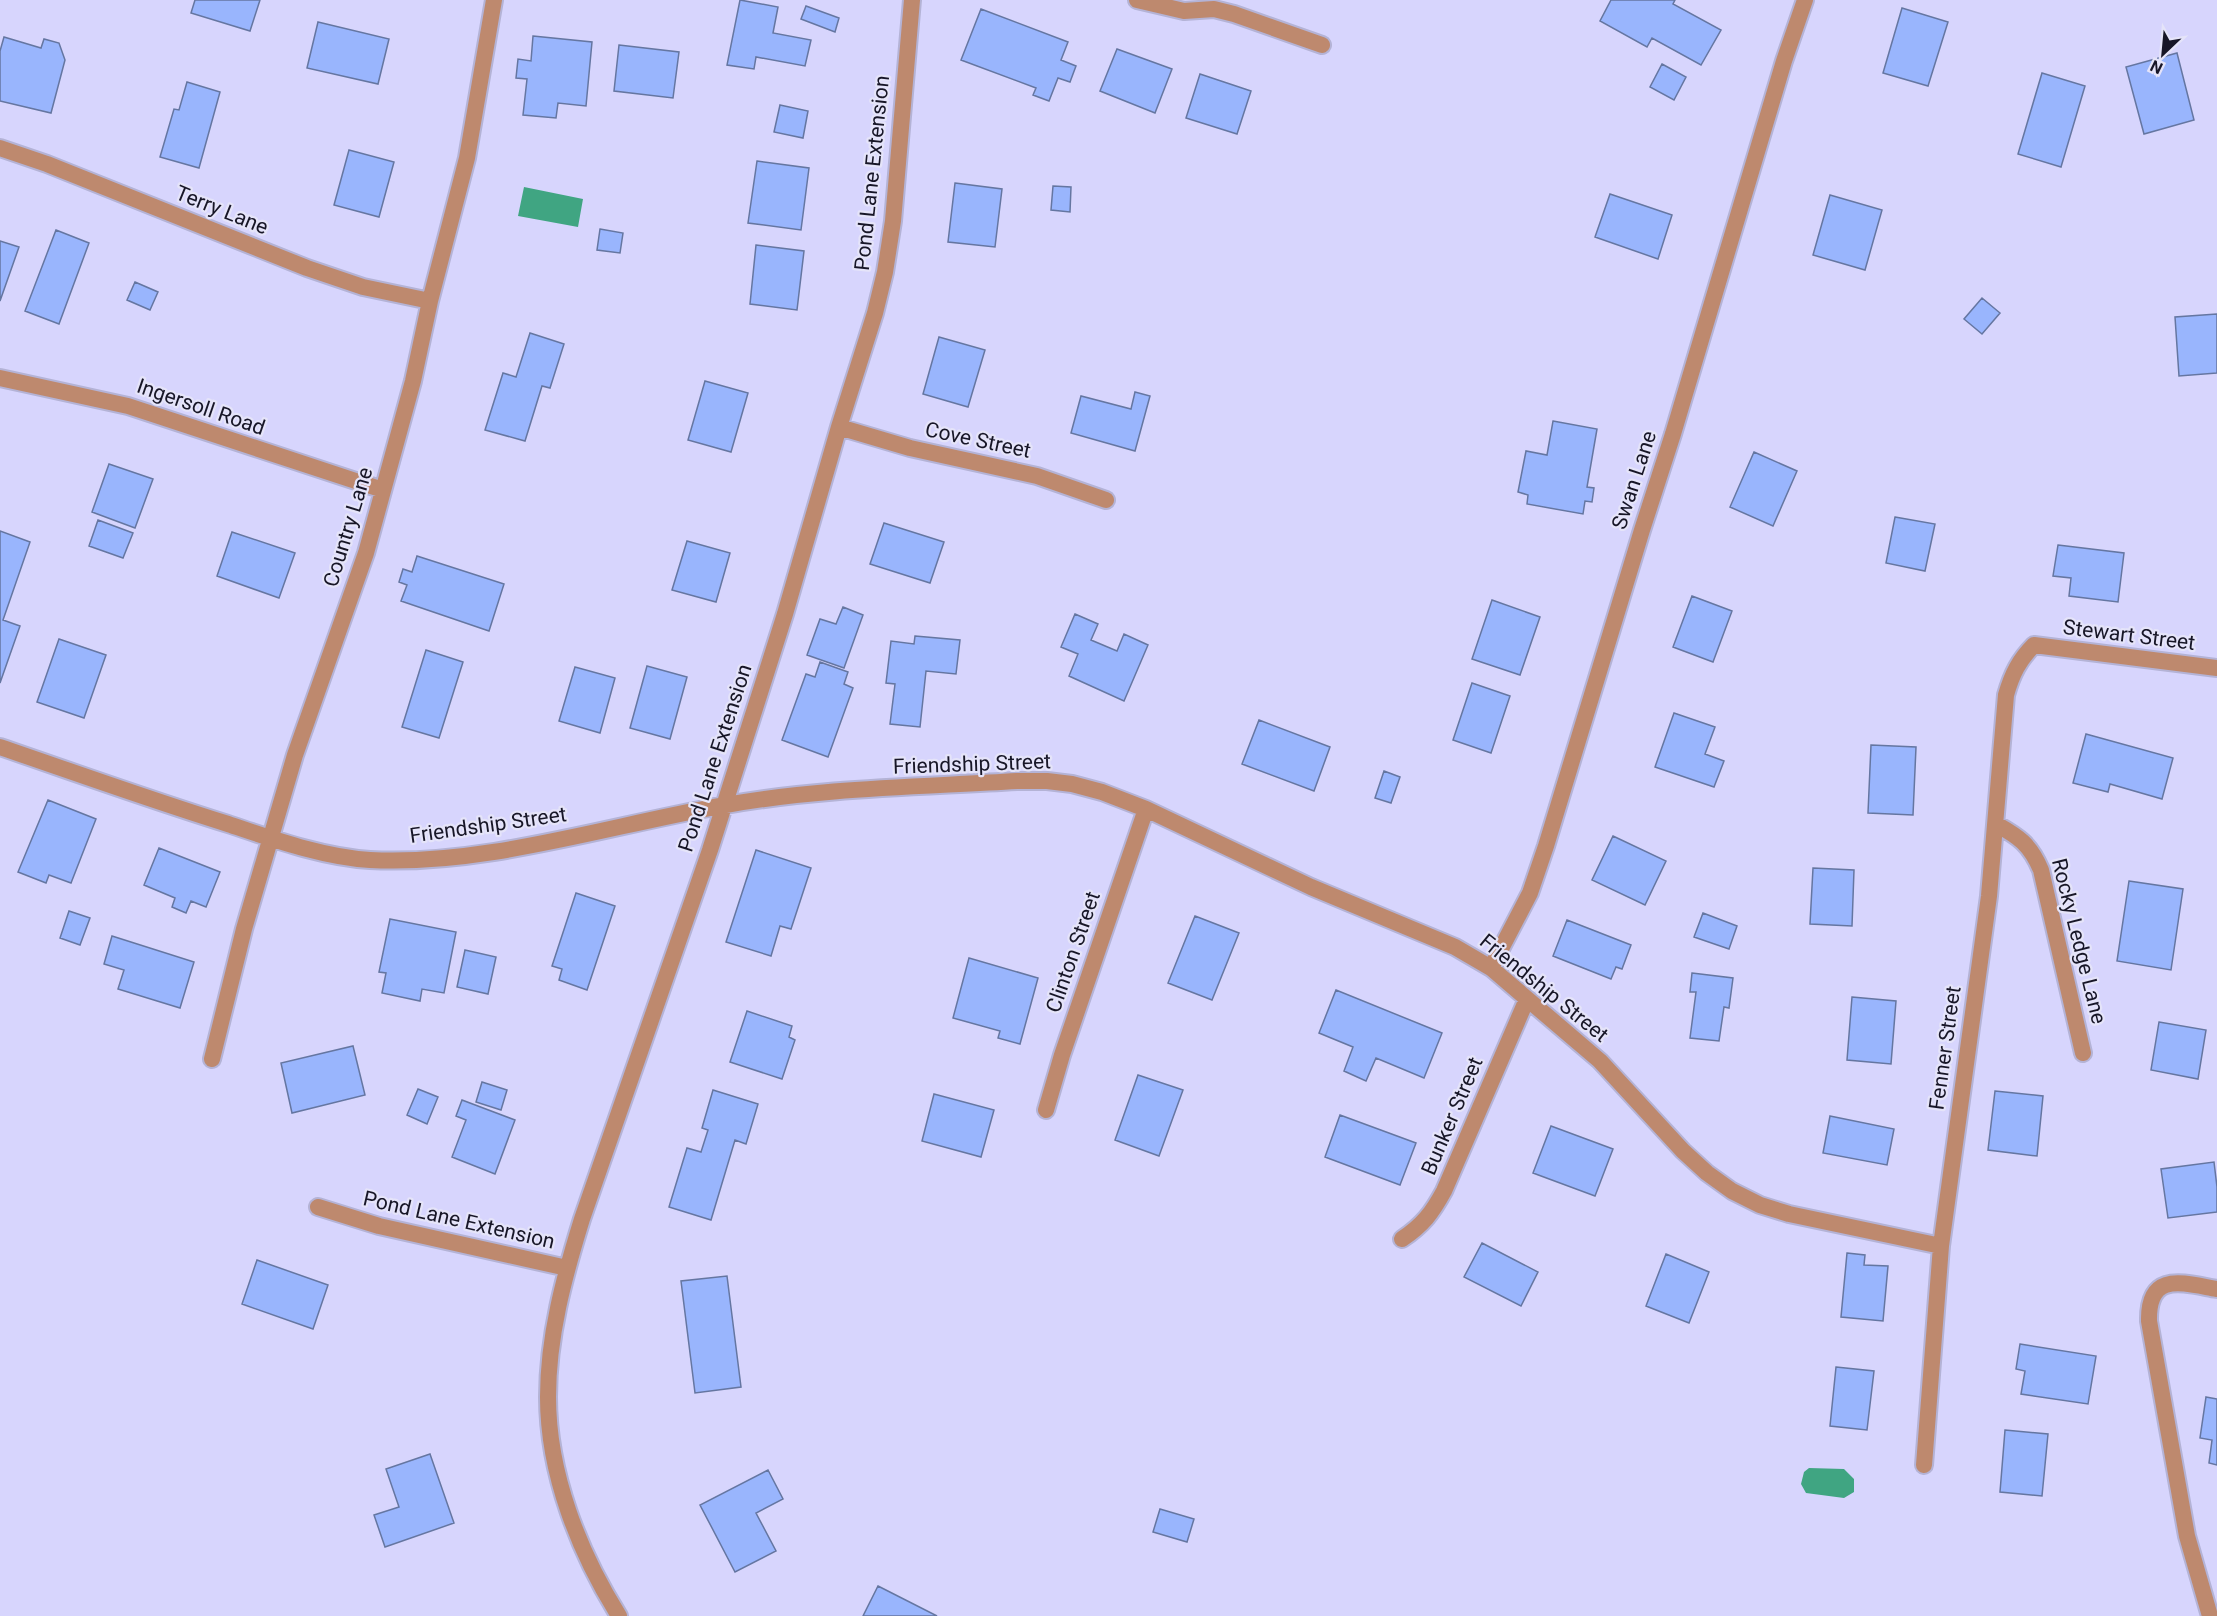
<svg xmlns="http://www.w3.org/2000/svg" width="2217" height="1616" font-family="Roboto,sans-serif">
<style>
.water{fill:#40a582}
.building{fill:#99b5fd;stroke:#6576a1;stroke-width:1.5}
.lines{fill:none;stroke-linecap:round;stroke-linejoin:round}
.minor-casing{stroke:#b4b3d6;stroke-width:20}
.minor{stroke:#be896e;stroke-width:16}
.labels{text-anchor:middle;stroke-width:4.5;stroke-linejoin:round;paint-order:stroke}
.street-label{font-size:21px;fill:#171627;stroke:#e5e4f9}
</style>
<rect width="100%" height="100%" fill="#d7d5fd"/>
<path class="water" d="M 524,187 L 583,199 L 578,227 L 518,216 Z
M 1809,1468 L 1844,1469 L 1854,1479 L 1854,1492 L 1844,1498 L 1806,1493 L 1801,1484 L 1804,1472 Z"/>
<path class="building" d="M 195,0 L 260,0 L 250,31 L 191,13 Z
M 740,0 L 778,7 L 773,33 L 811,40 L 805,66 L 756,57 L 754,69 L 727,65 Z
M 1611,0 L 1675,0 L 1673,4 L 1721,30 L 1701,65 L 1652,38 L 1647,47 L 1600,21 Z
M 806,6 L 839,18 L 835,32 L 801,19 Z
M 1902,8 L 1948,22 L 1928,86 L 1883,73 Z
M 981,9 L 1068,42 L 1061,60 L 1076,66 L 1070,82 L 1058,78 L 1049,101 L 1033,95 L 1036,88 L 961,60 Z
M 318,22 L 389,39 L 378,84 L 307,68 Z
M 533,36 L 592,42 L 586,106 L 558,103 L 556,118 L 523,115 L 527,79 L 516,78 L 518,59 L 531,61 Z
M 4,37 L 41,48 L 44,39 L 59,43 L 65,60 L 51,113 L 0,101 L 0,51 Z
M 619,45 L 679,52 L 673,98 L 614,91 Z
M 1117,49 L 1172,69 L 1155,113 L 1100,91 Z
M 2177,53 L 2194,120 L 2144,134 L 2126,67 Z
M 1662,64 L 1686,77 L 1674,100 L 1650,87 Z
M 2042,73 L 2085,86 L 2061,167 L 2018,154 Z
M 1200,74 L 1251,91 L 1237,134 L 1186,118 Z
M 187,82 L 220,92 L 199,168 L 160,157 L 174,109 L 179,110 Z
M 780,105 L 808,111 L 803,138 L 774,132 Z
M 349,150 L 394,162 L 379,217 L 334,205 Z
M 757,161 L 809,168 L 801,230 L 748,223 Z
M 955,183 L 1002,189 L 995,247 L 948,242 Z
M 1053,186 L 1071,187 L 1070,212 L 1051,210 Z
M 1610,194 L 1672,215 L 1658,259 L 1595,237 Z
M 1830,195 L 1882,210 L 1865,270 L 1813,255 Z
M 600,229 L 623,233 L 620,253 L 597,250 Z
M 56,230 L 89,243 L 59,324 L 25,311 Z
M 0,241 L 19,247 L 0,301 Z
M 756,245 L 804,251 L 797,310 L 750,304 Z
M 135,282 L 158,292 L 150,310 L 127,300 Z
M 1982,298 L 2000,313 L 1982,334 L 1964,319 Z
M 2217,314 L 2217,373 L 2179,376 L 2175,317 Z
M 530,333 L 564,344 L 550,388 L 542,386 L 525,441 L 485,430 L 503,373 L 516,377 Z
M 939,337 L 985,350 L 968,407 L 923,394 Z
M 705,381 L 748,393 L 731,452 L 688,440 Z
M 1135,392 L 1150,396 L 1135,451 L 1071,433 L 1081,396 L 1131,409 Z
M 1553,421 L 1597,429 L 1587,487 L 1594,488 L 1592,502 L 1585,501 L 1583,514 L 1527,504 L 1528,495 L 1518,492 L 1526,451 L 1547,455 Z
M 1754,452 L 1797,471 L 1773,526 L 1730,507 Z
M 109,464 L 153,479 L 135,528 L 92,512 Z
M 1895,517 L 1935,524 L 1925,571 L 1886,563 Z
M 98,520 L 133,533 L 123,558 L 89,546 Z
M 884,523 L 944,542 L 930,583 L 870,564 Z
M 0,531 L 30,542 L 3,620 L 20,626 L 0,683 Z
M 232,532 L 295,553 L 279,598 L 217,576 Z
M 687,541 L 730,553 L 716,602 L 672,590 Z
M 2058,545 L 2124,553 L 2118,602 L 2069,596 L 2071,578 L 2053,576 Z
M 417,556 L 504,584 L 489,631 L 401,601 L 407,585 L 399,582 L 403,569 L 412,572 Z
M 1692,596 L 1732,611 L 1713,662 L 1673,647 Z
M 1492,600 L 1540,617 L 1520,675 L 1472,659 Z
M 843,607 L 863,615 L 844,668 L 807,655 L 820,619 L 836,624 Z
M 1075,614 L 1098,624 L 1091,640 L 1117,651 L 1124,634 L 1148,645 L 1124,701 L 1069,676 L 1078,654 L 1061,647 Z
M 915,636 L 960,640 L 956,674 L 926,671 L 920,727 L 890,724 L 895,684 L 886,683 L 891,641 L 914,644 Z
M 59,639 L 106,655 L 84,718 L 37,702 Z
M 426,650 L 463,662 L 439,738 L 402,727 Z
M 820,662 L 848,672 L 844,684 L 853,688 L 828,757 L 782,740 L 806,674 L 815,677 Z
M 647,666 L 687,677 L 670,739 L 630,728 Z
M 575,667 L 615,678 L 600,733 L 559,721 Z
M 1472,683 L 1510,696 L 1491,753 L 1453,740 Z
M 1674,713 L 1715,727 L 1705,754 L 1724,761 L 1714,787 L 1655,767 Z
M 1259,720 L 1330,747 L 1314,791 L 1242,764 Z
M 2086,734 L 2173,758 L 2162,799 L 2110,784 L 2108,792 L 2073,783 Z
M 1871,745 L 1916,747 L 1913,815 L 1868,813 Z
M 1384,771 L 1400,777 L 1391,803 L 1375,798 Z
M 48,800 L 96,819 L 71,883 L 49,875 L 46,883 L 18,872 Z
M 1613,836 L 1666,861 L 1645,905 L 1592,880 Z
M 159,848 L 220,872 L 206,907 L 191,901 L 186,913 L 172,907 L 175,898 L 144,885 Z
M 756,850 L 811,868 L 791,929 L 780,926 L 771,956 L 726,942 Z
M 1813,868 L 1854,870 L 1852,926 L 1810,924 Z
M 2129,881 L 2183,889 L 2171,970 L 2117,961 Z
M 576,893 L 615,906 L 587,990 L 559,980 L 562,969 L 552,966 Z
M 69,911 L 90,918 L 80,945 L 60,938 Z
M 1703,913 L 1737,926 L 1729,949 L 1694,937 Z
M 1195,916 L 1239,933 L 1212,1000 L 1168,983 Z
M 390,919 L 456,932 L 444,993 L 422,989 L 420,1001 L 382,993 L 386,973 L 379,972 Z
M 1567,920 L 1631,945 L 1622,969 L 1616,967 L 1611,979 L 1553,956 Z
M 112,936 L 194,962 L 180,1008 L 118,989 L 124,970 L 104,964 Z
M 465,950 L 496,957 L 488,994 L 457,987 Z
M 969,958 L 1038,978 L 1020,1044 L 998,1038 L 1000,1031 L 953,1018 Z
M 1692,973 L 1733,978 L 1729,1008 L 1724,1007 L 1719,1041 L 1690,1038 L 1696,992 L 1690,992 Z
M 1336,990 L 1442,1033 L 1424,1078 L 1376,1058 L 1366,1081 L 1344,1071 L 1353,1047 L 1319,1033 Z
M 1852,997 L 1896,1001 L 1891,1064 L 1847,1060 Z
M 747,1011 L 792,1026 L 789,1037 L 795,1040 L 782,1079 L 730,1062 Z
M 2159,1022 L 2206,1030 L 2198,1079 L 2151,1070 Z
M 353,1046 L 365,1095 L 292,1113 L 281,1063 Z
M 1138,1075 L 1183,1090 L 1159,1156 L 1115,1140 Z
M 482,1082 L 507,1090 L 501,1110 L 476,1102 Z
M 418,1089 L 438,1097 L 427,1124 L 407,1115 Z
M 713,1090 L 758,1104 L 746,1144 L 735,1140 L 711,1220 L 669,1207 L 687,1148 L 701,1152 L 708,1130 L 702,1128 Z
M 1995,1091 L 2043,1096 L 2037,1156 L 1988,1150 Z
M 934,1094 L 994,1110 L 981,1157 L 922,1141 Z
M 462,1100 L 515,1120 L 495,1174 L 452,1157 L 466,1120 L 456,1116 Z
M 1340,1115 L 1416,1143 L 1400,1185 L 1325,1157 Z
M 1830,1116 L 1894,1129 L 1887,1165 L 1823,1153 Z
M 1551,1126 L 1613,1149 L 1595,1196 L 1533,1173 Z
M 2214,1162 L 2217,1187 L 2217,1212 L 2168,1218 L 2161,1169 Z
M 1482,1243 L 1538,1272 L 1521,1306 L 1464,1277 Z
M 1847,1253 L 1865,1255 L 1864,1265 L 1888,1266 L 1883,1321 L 1841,1317 Z
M 1666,1254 L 1709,1272 L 1689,1323 L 1646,1306 Z
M 257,1260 L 328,1285 L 313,1329 L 242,1304 Z
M 727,1276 L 741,1387 L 695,1393 L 681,1281 Z
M 2020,1344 L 2096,1356 L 2088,1404 L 2021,1394 L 2025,1371 L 2016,1369 Z
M 1836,1367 L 1874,1371 L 1867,1430 L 1830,1426 Z
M 2206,1397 L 2217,1399 L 2217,1465 L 2209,1463 L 2212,1440 L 2200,1438 Z
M 2005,1430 L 2048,1434 L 2042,1496 L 2000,1492 Z
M 430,1454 L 454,1523 L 385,1547 L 374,1515 L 399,1507 L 386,1469 Z
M 768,1470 L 783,1499 L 756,1513 L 776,1551 L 735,1572 L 700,1505 Z
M 1160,1509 L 1194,1519 L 1187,1542 L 1153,1532 Z
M 878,1586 L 937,1616 L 863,1616 Z"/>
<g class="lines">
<defs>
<path id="minor" d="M 1137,0 L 1184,11 L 1214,9 L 1234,14 L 1322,45
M 0,148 L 47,164 L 307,268 L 363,287 L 430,301
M 0,378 L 128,406 L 383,490
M 839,427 L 910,448 L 1037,476 L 1106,500
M 0,747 C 76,773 151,800 228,824 C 273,839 322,857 370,860 C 483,866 608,826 720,806 C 818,788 919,787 1017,781 L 1047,781 L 1072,784 L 1102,792 L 1146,809 L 1311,887 L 1455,947 L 1491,968 L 1600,1061 L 1683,1151 L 1707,1173 L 1732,1191 L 1760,1205 L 1789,1214 L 1941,1246
M 1996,824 C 2019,837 2030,844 2041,870 L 2083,1053
M 1491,968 L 1530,893 L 1546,846 L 1642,530 L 1673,434 L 1784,61 L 1805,0
M 212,1059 L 244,929 L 295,755 L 366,553 L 413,381 L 430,301 L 467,158 L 494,0
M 1046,1110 L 1062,1055 L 1146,809
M 318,1207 L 379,1226 L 567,1268
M 1402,1239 C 1423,1225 1432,1213 1444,1191 L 1527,999
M 1924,1465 L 1941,1246 L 1989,896 L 2006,695 C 2012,674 2019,660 2034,645 L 2217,668
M 619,1616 C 579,1552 548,1474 548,1397 C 548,1336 564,1277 582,1219 L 710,850 L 785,614 L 839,427 L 875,313 L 885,272 L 893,221 L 912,0
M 2210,1616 L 2187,1536 L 2149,1321 C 2148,1271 2182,1283 2217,1289"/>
</defs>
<use href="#minor" class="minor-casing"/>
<use href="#minor" class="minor"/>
</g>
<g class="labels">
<g class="street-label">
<text transform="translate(872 173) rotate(-84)" y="7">Pond Lane Extension</text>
<text transform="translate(222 210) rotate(22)" y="7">Terry Lane</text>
<text transform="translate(201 407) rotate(19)" y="7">Ingersoll Road</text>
<text transform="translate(978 440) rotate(12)" y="7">Cove Street</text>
<text transform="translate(1634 480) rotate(-72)" y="7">Swan Lane</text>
<text transform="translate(348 527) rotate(-73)" y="7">Country Lane</text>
<text transform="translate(2129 635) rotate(7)" y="7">Stewart Street</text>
<text transform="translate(715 758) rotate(-72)" y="7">Pond Lane Extension</text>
<text transform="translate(972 764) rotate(-2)" y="7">Friendship Street</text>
<text transform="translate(488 825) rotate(-8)" y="7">Friendship Street</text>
<text transform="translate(2079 941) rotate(76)" y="7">Rocky Ledge Lane</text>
<text transform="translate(1073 952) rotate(-71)" y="7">Clinton Street</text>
<text transform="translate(1544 988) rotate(39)" y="7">Friendship Street</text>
<text transform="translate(1945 1048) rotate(-82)" y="7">Fenner Street</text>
<text transform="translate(1452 1116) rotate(-67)" y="7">Bunker Street</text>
<text transform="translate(459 1220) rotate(13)" y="7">Pond Lane Extension</text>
</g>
</g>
<g transform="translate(2163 54) rotate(206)" stroke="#e5e4f9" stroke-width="4.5" paint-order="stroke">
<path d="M0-4.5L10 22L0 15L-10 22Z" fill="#171627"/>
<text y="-9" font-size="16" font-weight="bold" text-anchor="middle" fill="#171627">N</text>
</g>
</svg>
